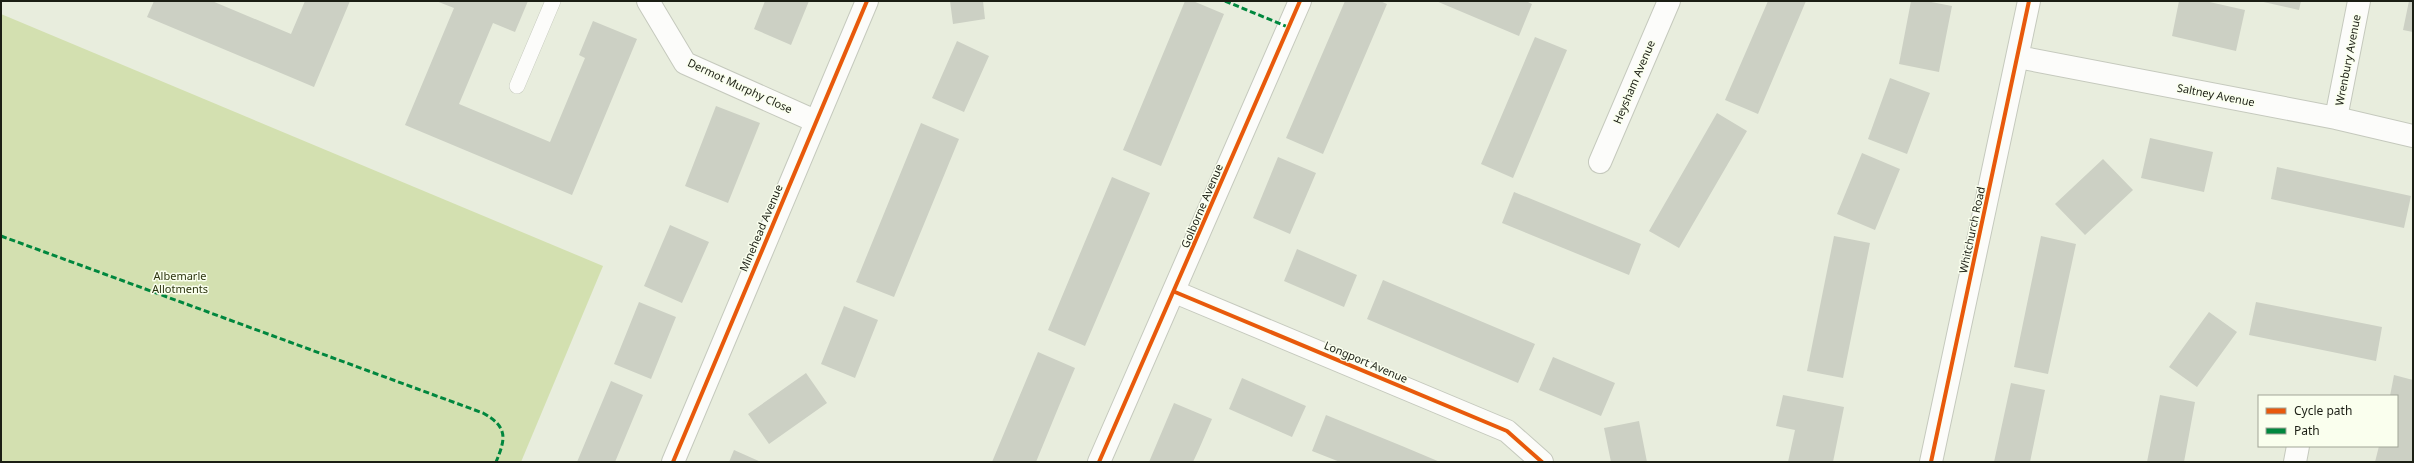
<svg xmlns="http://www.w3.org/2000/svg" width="2414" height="463" font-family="'Noto Sans',sans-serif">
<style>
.green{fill:#d3e0b0}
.building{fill:#ccd0c4}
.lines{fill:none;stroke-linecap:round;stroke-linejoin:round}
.lane-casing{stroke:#c5c9bd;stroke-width:16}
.street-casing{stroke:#c5c9bd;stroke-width:24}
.lane{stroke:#fcfcfa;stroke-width:15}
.street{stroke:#fcfcfa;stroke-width:22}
.quiet{stroke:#00873e;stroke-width:3;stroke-dasharray:6 3;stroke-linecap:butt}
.cycleway-casing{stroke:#faffee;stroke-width:6}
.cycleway{stroke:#e8590c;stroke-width:4}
.labels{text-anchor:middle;stroke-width:3;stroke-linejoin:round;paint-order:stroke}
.street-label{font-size:11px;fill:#1b1e14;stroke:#faffee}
.park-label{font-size:11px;fill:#2d3610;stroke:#faffee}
</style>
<rect width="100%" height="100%" fill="#e8eddd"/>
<path class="green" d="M 1,14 L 603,266 L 521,462 L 1,462 Z"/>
<path class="building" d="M 154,1 L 212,1 L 291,34 L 305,1 L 350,1 L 314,87 L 147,17 Z
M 436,1 L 528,1 L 515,32 L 493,23 L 459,104 L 550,142 L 585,58 L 579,55 L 593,21 L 637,39 L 572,195 L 405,125 L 454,8 Z
M 765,1 L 809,1 L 791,45 L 754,29 Z
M 950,1 L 983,1 L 985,19 L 953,24 Z
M 1185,1 L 1193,1 L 1224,14 L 1161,166 L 1123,150 Z
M 1345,1 L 1380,1 L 1387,4 L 1323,154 L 1286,138 Z
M 1436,1 L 1526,1 L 1532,4 L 1519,36 Z
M 1768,1 L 1806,1 L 1758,114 L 1725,100 Z
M 1911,1 L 1926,1 L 1952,6 L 1939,72 L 1899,64 Z
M 2179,1 L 2205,1 L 2245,10 L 2236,51 L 2172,36 Z
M 2259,1 L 2301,1 L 2299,10 Z
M 2409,1 L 2413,1 L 2413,32 L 2403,30 Z
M 1535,37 L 1567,50 L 1513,178 L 1481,164 Z
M 957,41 L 989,56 L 964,112 L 932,98 Z
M 1890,78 L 1930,93 L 1907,154 L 1868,139 Z
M 716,106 L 760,123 L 728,203 L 685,186 Z
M 1717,113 L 1747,131 L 1679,248 L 1649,231 Z
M 921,123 L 959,139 L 894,297 L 856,282 Z
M 2150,138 L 2213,152 L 2204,192 L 2141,178 Z
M 1862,153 L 1900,169 L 1875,230 L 1837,214 Z
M 1278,157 L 1316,173 L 1290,234 L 1253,218 Z
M 2103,159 L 2133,190 L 2085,235 L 2055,204 Z
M 2277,167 L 2411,196 L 2404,228 L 2271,199 Z
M 1112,177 L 1150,193 L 1085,346 L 1048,330 Z
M 1514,192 L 1641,244 L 1629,275 L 1502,223 Z
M 670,225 L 709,242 L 682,303 L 644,286 Z
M 1834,236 L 1870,243 L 1843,378 L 1807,371 Z
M 2041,236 L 2076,244 L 2048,374 L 2014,367 Z
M 1297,249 L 1357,275 L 1344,307 L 1284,281 Z
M 1383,280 L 1535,344 L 1518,383 L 1367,319 Z
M 639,302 L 676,317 L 651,379 L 614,364 Z
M 2256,302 L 2382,327 L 2376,361 L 2249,335 Z
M 844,306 L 878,320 L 855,378 L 821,364 Z
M 2209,312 L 2237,332 L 2197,387 L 2169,367 Z
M 1038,352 L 1075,368 L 1059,406 L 1036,462 L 992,462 Z
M 1553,357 L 1615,383 L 1601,416 L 1539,390 Z
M 806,373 L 827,403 L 769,444 L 748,414 Z
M 2394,375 L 2413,380 L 2413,462 L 2375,462 L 2379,446 L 2397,446 L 2397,396 L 2390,396 Z
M 1242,378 L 1306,406 L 1292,437 L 1229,409 Z
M 611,381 L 643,395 L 615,462 L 577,462 Z
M 2011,383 L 2045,390 L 2030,462 L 1994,462 Z
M 1783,395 L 1844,407 L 1833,462 L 1788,462 L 1795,430 L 1776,426 Z
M 2160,395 L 2195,402 L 2184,462 L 2147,462 Z
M 1174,403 L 1212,419 L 1199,449 L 1193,462 L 1149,462 Z
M 1326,415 L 1402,446 L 1440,462 L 1340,462 L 1312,451 Z
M 1639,421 L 1647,462 L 1611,462 L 1604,428 Z
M 734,450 L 761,462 L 729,462 Z"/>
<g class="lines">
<defs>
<path id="lane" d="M 517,86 L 553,1"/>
<path id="street" d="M 648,1 L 685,63 L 815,121
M 2018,57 L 2336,118 L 2413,136
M 2336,118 L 2359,1
M 1600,162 L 1669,1
M 1175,292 L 1507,431 L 1542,462
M 673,462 L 867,1
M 1099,462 L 1300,1
M 1931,462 L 2029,1
M 2295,462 L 2298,446"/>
</defs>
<use href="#lane" class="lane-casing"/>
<use href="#street" class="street-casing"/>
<use href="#lane" class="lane"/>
<use href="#street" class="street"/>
<path class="quiet" d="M 1225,1 L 1288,27
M 1,236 L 483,413 C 508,427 506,438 496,462"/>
<defs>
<path id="cycleway" d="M 1175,292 L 1507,431 L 1542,462
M 673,462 L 867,1
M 1099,462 L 1300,1
M 1931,462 L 2029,1"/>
</defs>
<use href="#cycleway" class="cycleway-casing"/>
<use href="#cycleway" class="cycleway"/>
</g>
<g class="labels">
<g class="street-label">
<text transform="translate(2348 60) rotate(-79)" y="4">Wrenbury Avenue</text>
<text transform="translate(1634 82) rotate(-67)" y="4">Heysham Avenue</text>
<text transform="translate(740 86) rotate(25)" y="4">Dermot Murphy Close</text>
<text transform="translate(2216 95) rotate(11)" y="4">Saltney Avenue</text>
<text transform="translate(1202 206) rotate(-67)" y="4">Golborne Avenue</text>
<text transform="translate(761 228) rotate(-67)" y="4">Minehead Avenue</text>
<text transform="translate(1972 230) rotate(-78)" y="4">Whitchurch Road</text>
<text transform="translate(1366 362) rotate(23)" y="4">Longport Avenue</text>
</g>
<g class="park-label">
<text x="180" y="280">Albemarle<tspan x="180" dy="13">Allotments</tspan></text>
</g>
</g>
<rect width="2414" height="463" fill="none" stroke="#1b1e14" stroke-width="4"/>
<rect x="2258" y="395" width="140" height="52" fill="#faffee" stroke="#a1a597"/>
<rect x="2266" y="408" width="20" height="6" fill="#e8590c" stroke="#a1a597"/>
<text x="2294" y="415" font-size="12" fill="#1b1e14">Cycle path</text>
<rect x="2266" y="428" width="20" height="6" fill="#00873e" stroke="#a1a597"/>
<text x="2294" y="435" font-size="12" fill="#1b1e14">Path</text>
</svg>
